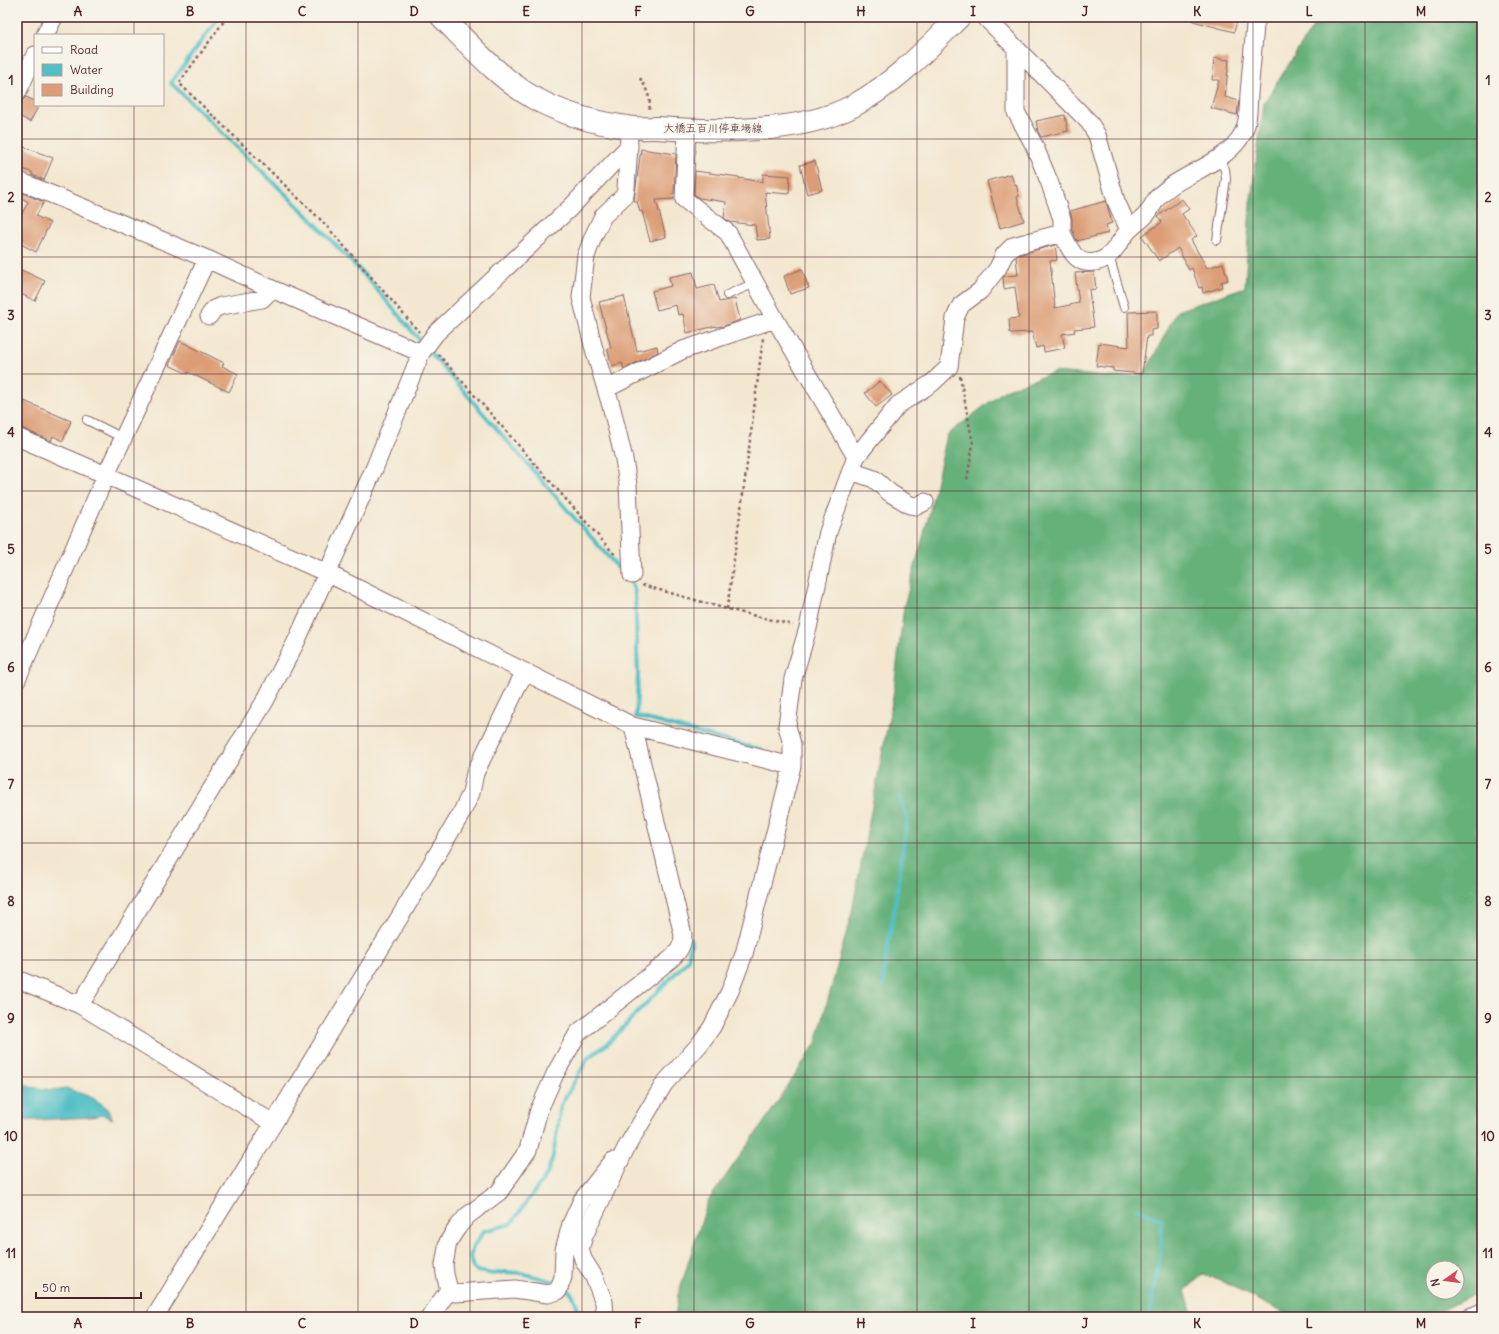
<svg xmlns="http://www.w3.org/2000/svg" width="1499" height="1334" font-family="Delius,'Klee One',sans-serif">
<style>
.forest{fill:#66b17a;stroke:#586852;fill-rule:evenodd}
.water{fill:#51bfc6;stroke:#4e6f78}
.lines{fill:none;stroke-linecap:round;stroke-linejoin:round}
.stream{stroke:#51bfc6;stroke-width:4}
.building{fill:#dc9c75}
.service-casing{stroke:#856565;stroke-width:10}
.minor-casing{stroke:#856565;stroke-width:19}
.secondary-casing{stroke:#856565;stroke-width:24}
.path{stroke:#856565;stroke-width:2.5;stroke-dasharray:3 3;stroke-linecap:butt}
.service{stroke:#fff;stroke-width:8}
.minor{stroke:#fff;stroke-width:17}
.secondary{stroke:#fff;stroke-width:22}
.grid{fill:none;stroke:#4a1f2b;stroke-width:1;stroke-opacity:0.55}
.labels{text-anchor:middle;stroke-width:3.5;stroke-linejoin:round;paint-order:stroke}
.street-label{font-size:11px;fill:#4a1f2b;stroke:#f7f3e8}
.neatline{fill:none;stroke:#4a1f2b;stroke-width:1.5}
.grid-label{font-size:13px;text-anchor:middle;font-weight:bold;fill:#4a1f2b}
</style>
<rect width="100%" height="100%" fill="#f7f3e8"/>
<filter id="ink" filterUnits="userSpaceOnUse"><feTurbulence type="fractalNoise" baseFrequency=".025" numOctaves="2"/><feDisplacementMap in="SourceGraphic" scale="8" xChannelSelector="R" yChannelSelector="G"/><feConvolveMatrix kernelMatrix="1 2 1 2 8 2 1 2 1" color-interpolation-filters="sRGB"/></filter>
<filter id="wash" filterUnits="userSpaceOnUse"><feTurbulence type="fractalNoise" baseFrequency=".012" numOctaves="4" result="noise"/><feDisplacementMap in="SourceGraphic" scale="16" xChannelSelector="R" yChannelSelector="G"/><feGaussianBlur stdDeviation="0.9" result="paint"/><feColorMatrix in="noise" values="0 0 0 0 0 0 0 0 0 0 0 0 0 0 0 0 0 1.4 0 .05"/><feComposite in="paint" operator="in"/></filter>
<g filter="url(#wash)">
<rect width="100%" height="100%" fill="#f3e7d0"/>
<path class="forest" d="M 1319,17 L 1482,17 L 1482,1292 L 1426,1317 L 1292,1317 L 1219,1280 L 1203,1274 L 1185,1291 L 1193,1317 L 675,1317 L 678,1295 L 708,1201 L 769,1115 L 816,1043 L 851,916 L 893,697 L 904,606 L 929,515 L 947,435 L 1005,390 L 1055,372 L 1111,377 L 1144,375 L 1177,311 L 1245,287 L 1250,206 L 1264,103 ZM 1433,1268 L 1457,1268 L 1457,1292 L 1433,1292 Z"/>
<path class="water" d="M 17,1078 L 30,1087 L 52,1090 L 66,1088 L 93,1098 L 106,1107 L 113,1119 L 102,1115 L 91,1117 L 17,1121 Z"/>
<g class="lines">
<path class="stream" d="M 219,17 L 171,83 L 308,216 L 368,279 L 422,343
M 428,350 L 632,584 L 635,593 L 638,675 L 636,717
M 635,716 L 762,750
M 884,986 L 884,969 L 897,893 L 907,820 L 900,796
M 1139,1209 L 1162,1220 L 1161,1250 L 1149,1317
M 556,1282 L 521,1273 L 505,1272 L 493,1274 L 477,1271 L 473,1268 L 470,1257 L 473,1247 L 484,1231 L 511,1224 L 547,1174 L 553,1156 L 561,1105 L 588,1058 L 607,1044 L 688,960 L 691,943 L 690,939
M 564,1286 C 573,1293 579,1305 578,1317"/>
</g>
<g id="blocks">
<path class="building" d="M 1193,17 L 1238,17 L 1234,32 L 1193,21 Z
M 1214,58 L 1229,60 L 1225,97 L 1239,101 L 1237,115 L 1211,108 L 1219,80 L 1212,80 Z
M 26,97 L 35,101 L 35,105 L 39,105 L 30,122 L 17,115 L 17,112 L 22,101 Z
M 1065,115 L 1068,131 L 1041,137 L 1038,131 L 1036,121 Z
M 17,144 L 53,158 L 44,180 L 32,175 L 33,173 L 17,167 Z
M 641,149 L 676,154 L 674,194 L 671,194 L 674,197 L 674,199 L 656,200 L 666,237 L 650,241 L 642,211 L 640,212 L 637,201 L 634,201 Z
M 815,161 L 822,190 L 807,194 L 800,165 Z
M 695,171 L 739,177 L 739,178 L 763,182 L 763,174 L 790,176 L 789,194 L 765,192 L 770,239 L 757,240 L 755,225 L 730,222 L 724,218 L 726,202 L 699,198 L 694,194 Z
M 1011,174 L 1014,184 L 1016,184 L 1019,196 L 1017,197 L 1024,221 L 1000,228 L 987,181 Z
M 22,193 L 44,202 L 36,216 L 50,223 L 36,252 L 17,242 L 17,223 L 28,202 L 20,197 Z
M 1182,199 L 1189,209 L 1182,214 L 1197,236 L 1191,240 L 1207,268 L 1223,263 L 1228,280 L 1221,282 L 1222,287 L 1203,293 L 1202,287 L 1199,288 L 1192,268 L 1189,270 L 1178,248 L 1159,261 L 1142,236 L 1162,222 L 1158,216 Z
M 1106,201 L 1112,223 L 1106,225 L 1108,233 L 1077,241 L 1072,229 L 1072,219 L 1070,211 Z
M 1055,245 L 1057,260 L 1050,261 L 1055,308 L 1079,303 L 1075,273 L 1094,272 L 1096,289 L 1089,290 L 1094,327 L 1074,329 L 1075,332 L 1062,334 L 1065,348 L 1044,352 L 1043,346 L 1036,348 L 1032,332 L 1010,333 L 1009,319 L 1019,318 L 1015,287 L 1004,289 L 1003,278 L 1004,276 L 1018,275 L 1016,257 L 1018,255 Z
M 17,268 L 45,281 L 35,301 L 17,292 Z
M 802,269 L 809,288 L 790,294 L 784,276 Z
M 693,272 L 697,289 L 714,285 L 719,302 L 735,299 L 740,320 L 724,326 L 716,327 L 716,326 L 687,333 L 683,314 L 678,315 L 676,305 L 657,310 L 652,291 L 671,286 L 669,277 Z
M 624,296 L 637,351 L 657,346 L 658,352 L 624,369 L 622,363 L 612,366 L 607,348 L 611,348 L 599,302 Z
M 1157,311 L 1157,329 L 1151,330 L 1151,336 L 1147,336 L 1142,374 L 1113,371 L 1113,368 L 1096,366 L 1099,343 L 1129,347 L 1128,312 Z
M 180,341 L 224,363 L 222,366 L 238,374 L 229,392 L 188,372 L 188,374 L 169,365 Z
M 880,381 L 892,395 L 876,407 L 865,393 Z
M 24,401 L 71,421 L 63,441 L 53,436 L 51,441 L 17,426 L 17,403 L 23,406 Z"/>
</g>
</g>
<g filter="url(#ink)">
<use href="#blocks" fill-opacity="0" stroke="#856565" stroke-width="1"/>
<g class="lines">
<defs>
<path id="service" d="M 1217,159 L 1225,169 L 1226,179 L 1217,240
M 1109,256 L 1124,307
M 727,295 L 755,283
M 87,420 L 123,438"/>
<path id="minor" d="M 985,17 L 1089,122 L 1097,135 L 1116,201 L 1129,230
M 45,35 L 54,17
M 1016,48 L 1016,112 L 1034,145 L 1049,181 L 1062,219 L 1062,233
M 17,93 L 35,55
M 687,130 L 684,199 L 728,233 L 775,319 L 856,457
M 629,146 L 626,188 L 625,195 L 603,216 L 593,237 L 586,256 L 581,297 L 594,349 L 612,409 L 624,459 L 628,485 L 632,575
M 17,180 L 207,259 L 272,289 L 421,353
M 209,316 L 214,309 L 221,306 L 262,299 L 272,289
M 606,389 L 683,350 L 775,319
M 17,437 L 106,475 L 327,573 L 633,726 L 792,766
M 851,471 L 874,479 L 890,493 L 910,505 L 917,506 L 925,502
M 17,679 L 106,475 L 207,259
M 17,979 L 80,1005 L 273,1123
M 80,1005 L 265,701 L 296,642 L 374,469 L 421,353 L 436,333 L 570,208 L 629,146 L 628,128
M 449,1290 L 455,1293 L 515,1289 L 548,1294 L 558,1291 L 563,1277 L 564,1250 L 571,1224 L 582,1200 L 613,1161
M 155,1317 L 404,910 L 461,814 L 471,793 L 475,773 L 524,673
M 430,1317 L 449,1290 L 445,1274 L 444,1265 L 448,1242 L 457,1228 L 467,1216 L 499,1192 L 528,1150 L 539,1110 L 555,1074 L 578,1033 L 671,959 C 679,951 683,946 683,935 L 633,726
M 605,1317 L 604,1302 L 594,1277 L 583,1259 L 580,1249 L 584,1236 L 626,1148 L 664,1084 L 699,1045 L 712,1027 L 730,991 L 744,954 L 792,766 L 792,744 L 787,726 L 793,679 L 808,628 L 828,532 L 856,457 L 898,405 L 932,383 L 949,367 L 955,318 L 961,305 L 980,291 L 998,268 L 1004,255 L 1013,246 L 1062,233 C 1069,247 1075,266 1095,262 C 1113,259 1118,242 1129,230 C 1134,225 1140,221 1145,216 C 1150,211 1153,204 1157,198 C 1181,172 1225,166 1243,133 C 1249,122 1248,107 1249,94 C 1251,71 1253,48 1255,25 L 1258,17
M 1470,1317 L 1482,1312"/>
<path id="secondary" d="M 442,17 C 470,45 498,77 532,97 C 561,113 594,123 627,127 C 637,129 647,128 657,128 C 716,132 800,134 853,106 C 894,84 926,50 959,17"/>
</defs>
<use href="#service" class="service-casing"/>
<use href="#minor" class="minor-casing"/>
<use href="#secondary" class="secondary-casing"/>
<path class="path" d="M 227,17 L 179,83 L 323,222 L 419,332
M 640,78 C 646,88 652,99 649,111
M 438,354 L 616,556
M 960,376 L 973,444 L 967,480
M 642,585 L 727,609 L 793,625
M 727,609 L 746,472 L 763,338"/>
<use href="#service" class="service"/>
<use href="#minor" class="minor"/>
<use href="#secondary" class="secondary"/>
</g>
</g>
<path class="grid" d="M 134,17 L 134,35M 246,17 L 246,1317M 358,17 L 358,1317M 470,17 L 470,1317M 582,17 L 582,1317M 694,17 L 694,1317M 805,17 L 805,1317M 917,17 L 917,1317M 1029,17 L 1029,1317M 1141,17 L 1141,1317M 1253,17 L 1253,1317M 1365,17 L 1365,1317M 134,105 L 134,1317M 17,139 L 1482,139M 17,257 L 1482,257M 17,374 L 1482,374M 17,491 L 1482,491M 17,608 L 1482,608M 17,726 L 1482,726M 17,843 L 1482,843M 17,960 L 1482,960M 17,1077 L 1482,1077M 17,1195 L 1482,1195"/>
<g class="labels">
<g class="street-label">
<text x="713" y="132">大橋五百川停車場線</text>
</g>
</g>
<rect width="1499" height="1334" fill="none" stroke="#f7f3e8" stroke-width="44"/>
<rect x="34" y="34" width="130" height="72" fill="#f7f3e8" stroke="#b29e9c"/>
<rect x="42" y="47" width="20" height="6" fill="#ffffff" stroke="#b29e9c"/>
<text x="70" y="54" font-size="12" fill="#4a1f2b">Road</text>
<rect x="42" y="64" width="20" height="12" fill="#51bfc6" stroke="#b29e9c"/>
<text x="70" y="74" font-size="12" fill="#4a1f2b">Water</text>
<rect x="42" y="84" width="20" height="12" fill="#dc9c75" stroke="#b29e9c"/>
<text x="70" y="94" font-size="12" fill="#4a1f2b">Building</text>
<g transform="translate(1445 1280) rotate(256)"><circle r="19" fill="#f7f3e8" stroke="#b29e9c"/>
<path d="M0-3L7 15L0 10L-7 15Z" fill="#d1495b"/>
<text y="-6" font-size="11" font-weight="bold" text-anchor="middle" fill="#4a1f2b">N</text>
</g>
<path d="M36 1292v6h105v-6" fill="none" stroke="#4a1f2b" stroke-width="2"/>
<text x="42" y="1292" font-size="12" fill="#4a1f2b" stroke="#f7f3e8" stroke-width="3" paint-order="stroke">50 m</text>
<rect x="22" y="22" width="1455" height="1290" class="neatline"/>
<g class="grid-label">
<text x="78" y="16">A</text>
<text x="190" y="16">B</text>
<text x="302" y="16">C</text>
<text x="414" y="16">D</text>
<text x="526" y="16">E</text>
<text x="638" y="16">F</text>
<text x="750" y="16">G</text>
<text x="861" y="16">H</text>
<text x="973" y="16">I</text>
<text x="1085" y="16">J</text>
<text x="1197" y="16">K</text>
<text x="1309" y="16">L</text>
<text x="1421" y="16">M</text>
<text x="11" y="85">1</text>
<text x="1488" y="85">1</text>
<text x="11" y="202">2</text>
<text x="1488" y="202">2</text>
<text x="11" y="320">3</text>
<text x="1488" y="320">3</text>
<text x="11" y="437">4</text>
<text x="1488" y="437">4</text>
<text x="11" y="554">5</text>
<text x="1488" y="554">5</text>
<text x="11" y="672">6</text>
<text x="1488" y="672">6</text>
<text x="11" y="789">7</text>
<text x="1488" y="789">7</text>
<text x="11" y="906">8</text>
<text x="1488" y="906">8</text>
<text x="11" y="1023">9</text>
<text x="1488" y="1023">9</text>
<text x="11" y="1141">10</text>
<text x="1488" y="1141">10</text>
<text x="11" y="1258">11</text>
<text x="1488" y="1258">11</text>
<text x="78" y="1328">A</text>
<text x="190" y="1328">B</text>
<text x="302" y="1328">C</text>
<text x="414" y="1328">D</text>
<text x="526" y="1328">E</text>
<text x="638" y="1328">F</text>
<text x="750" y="1328">G</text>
<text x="861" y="1328">H</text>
<text x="973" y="1328">I</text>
<text x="1085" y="1328">J</text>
<text x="1197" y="1328">K</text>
<text x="1309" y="1328">L</text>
<text x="1421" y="1328">M</text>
</g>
</svg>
